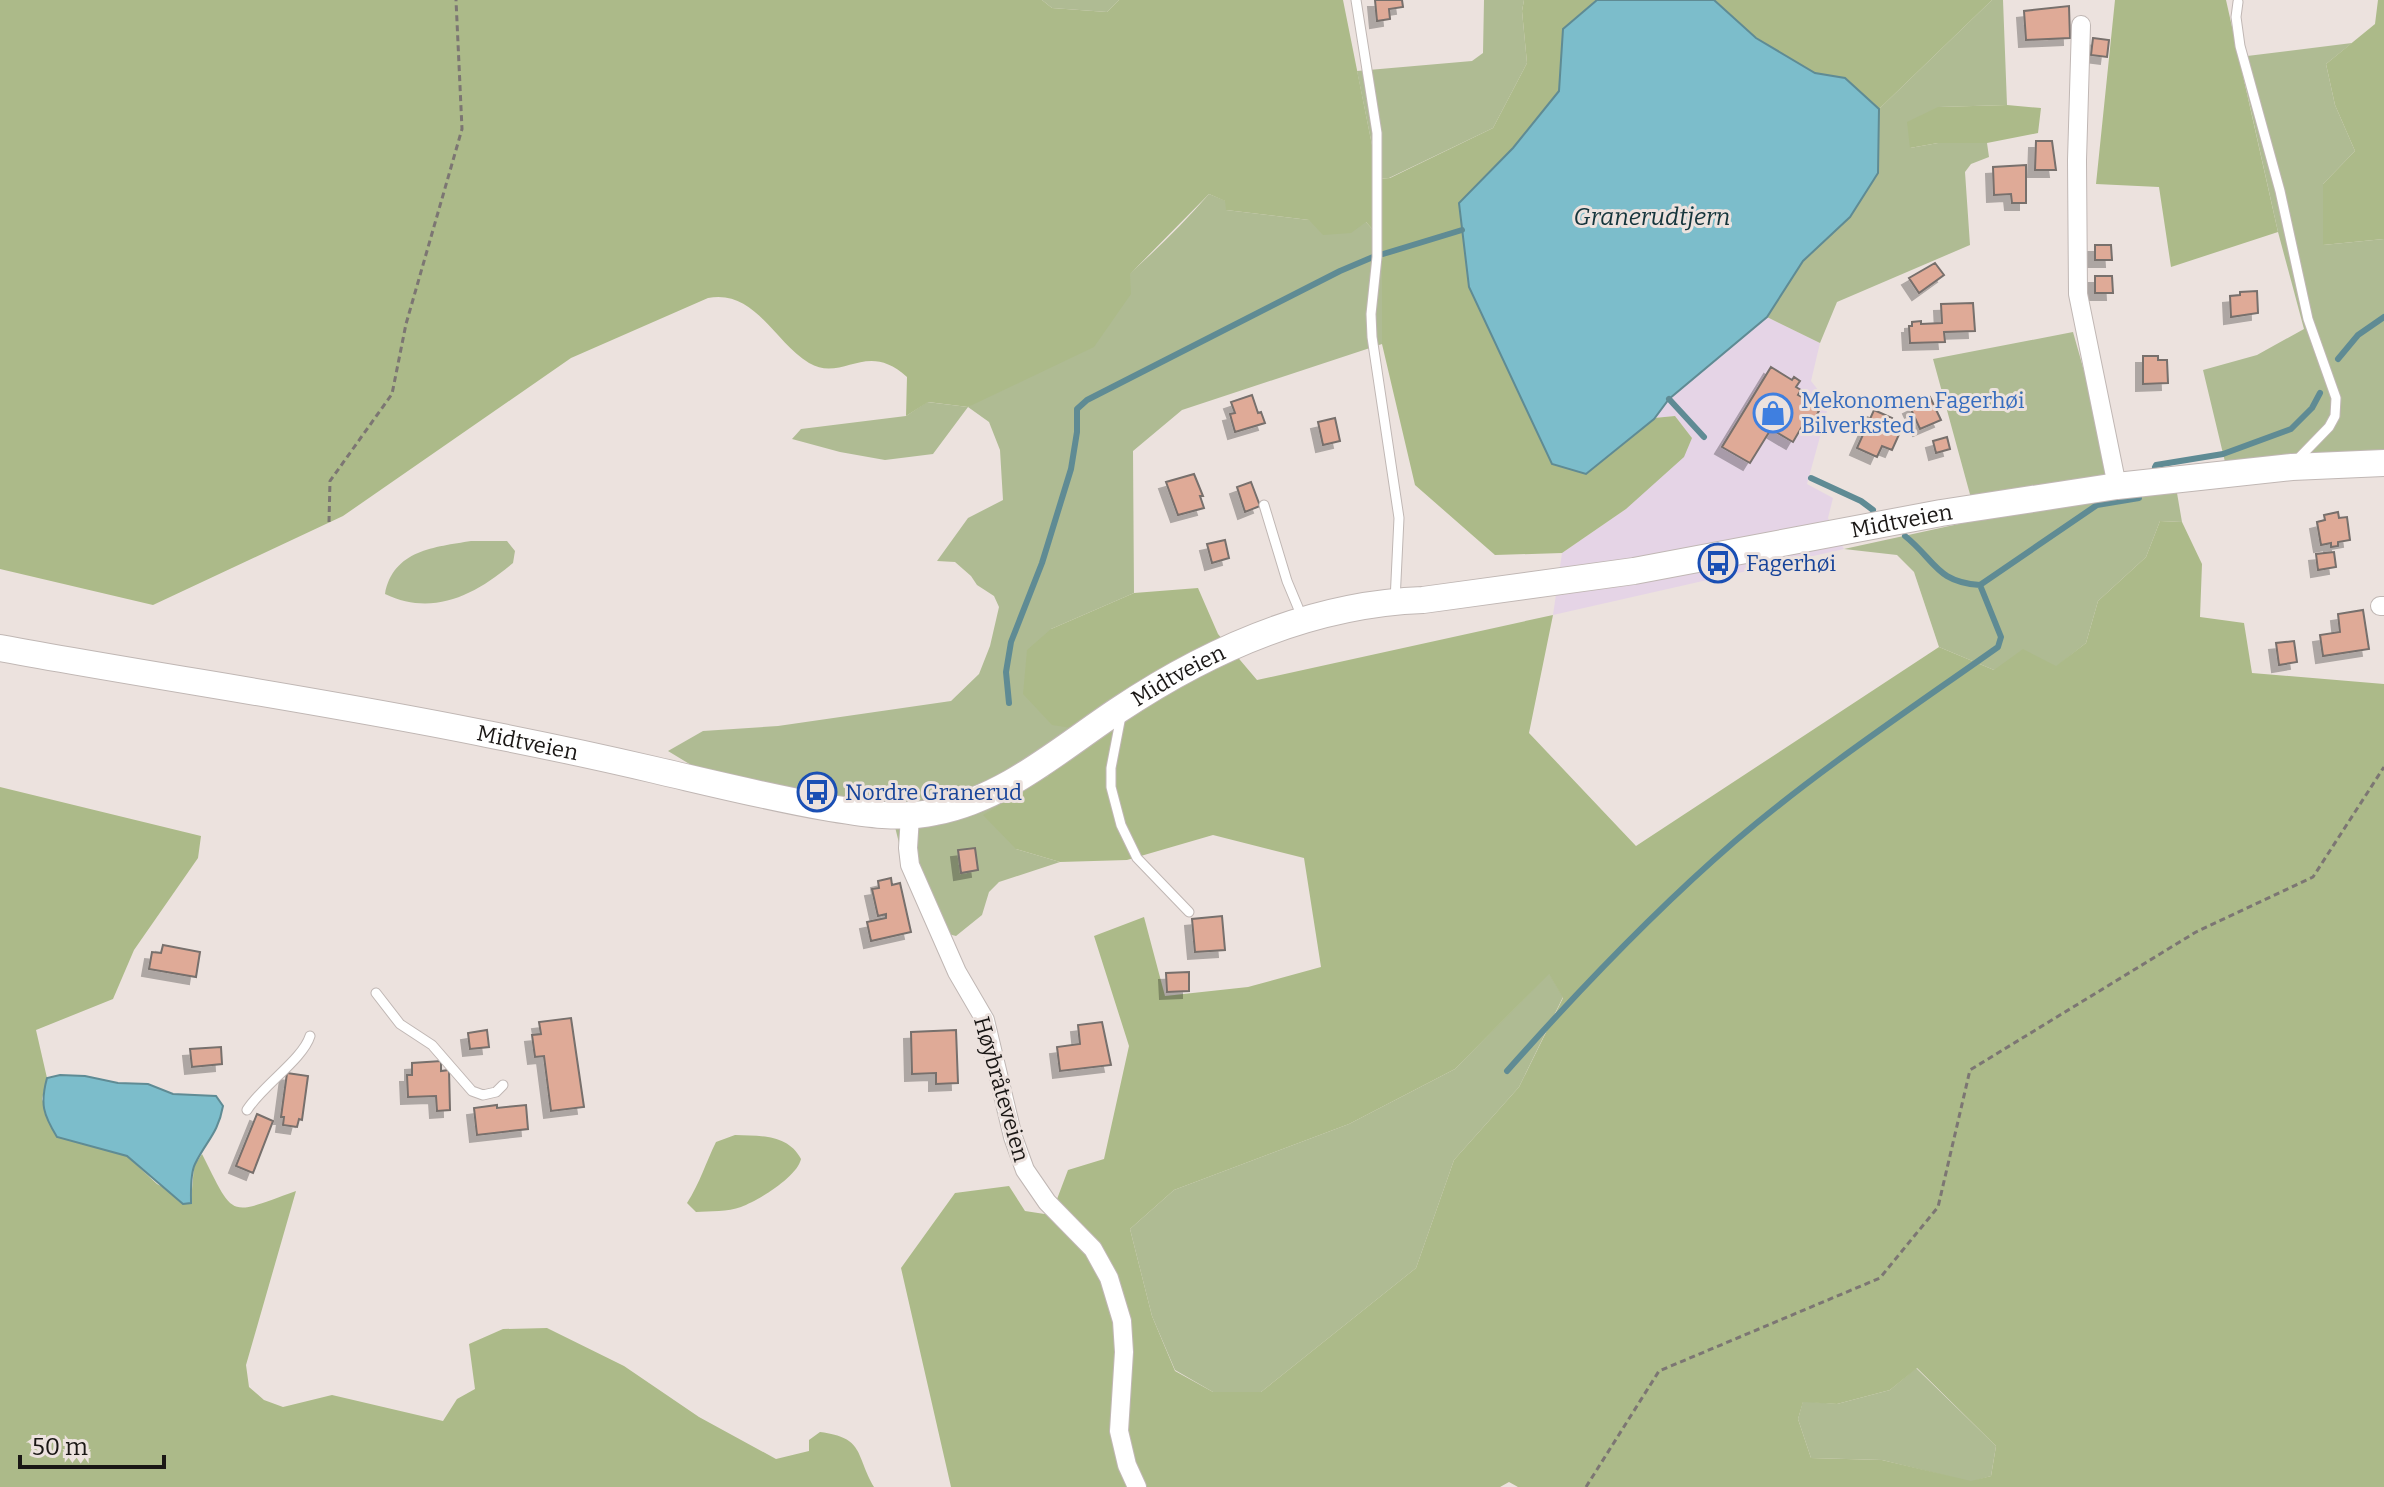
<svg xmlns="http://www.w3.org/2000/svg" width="2384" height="1487" font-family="Bitter,serif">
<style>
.industrial{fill:#e5d4e6}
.green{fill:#afbb93}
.forest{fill:#acba89;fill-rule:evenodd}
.water{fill:#7cbdcb;stroke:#5f8b94;stroke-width:2}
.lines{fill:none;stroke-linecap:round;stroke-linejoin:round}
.stream{stroke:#5f8b94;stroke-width:6}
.building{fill:#dfaa97;stroke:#776f6c;stroke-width:2;filter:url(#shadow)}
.service-casing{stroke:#c0b7b4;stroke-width:11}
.minor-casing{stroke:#c0b7b4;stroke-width:20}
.secondary-casing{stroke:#c0b7b4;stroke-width:28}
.path{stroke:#7c7673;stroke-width:3;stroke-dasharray:6 4;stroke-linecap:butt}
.service{stroke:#fff;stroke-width:9}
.minor{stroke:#fff;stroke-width:18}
.secondary{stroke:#fff;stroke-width:26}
.labels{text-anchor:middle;stroke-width:6;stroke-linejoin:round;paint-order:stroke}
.shop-label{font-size:22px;fill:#366cbe;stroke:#ece2de;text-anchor:start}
.street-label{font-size:22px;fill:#1a1715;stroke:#ece2de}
.transit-label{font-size:22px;fill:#164399;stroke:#ece2de;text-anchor:start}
.water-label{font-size:24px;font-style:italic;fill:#14343b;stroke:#ece2de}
</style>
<defs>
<filter id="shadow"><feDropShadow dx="-7" dy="7" stdDeviation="0" flood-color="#0004"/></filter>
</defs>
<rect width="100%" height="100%" fill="#ece2de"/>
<path class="industrial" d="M 1767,317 L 1820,343 L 1811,381 L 1829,404 L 1807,484 L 1833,498 L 1828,518 L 1844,549 L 1553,615 L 1562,553 L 1626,509 L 1692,438 L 1675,416 L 1654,418 L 1669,399 Z"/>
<path class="green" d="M 1042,0 L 1119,0 L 1107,12 L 1052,8 Z
M 1484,0 L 1524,0 L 1522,11 L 1527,63 L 1493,128 L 1389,178 L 1375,179 L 1372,145 L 1357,71 L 1472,61 L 1483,53 Z
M 1992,0 L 2003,0 L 2007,105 L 1939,107 L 1910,148 L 1938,143 L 1987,143 L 1989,157 L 1971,164 L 1965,172 L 1970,245 L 1837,302 L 1820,343 L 1767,317 L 1803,261 L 1850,217 L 1878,173 L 1879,109 Z
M 2352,43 L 2326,64 L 2335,105 L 2355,151 L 2323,184 L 2323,245 L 2384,239 L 2384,475 L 2328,474 L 2231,487 L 2203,370 L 2257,355 L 2304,329 L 2278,232 L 2239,57 Z
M 1209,194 L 1226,201 L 1226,210 L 1309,220 L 1366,222 L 1382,240 L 1382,344 L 1182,410 L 1133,451 L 1134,593 L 1051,629 L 1079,728 L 1047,777 L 1016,849 L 1060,862 L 999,882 L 989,892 L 982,915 L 956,936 L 933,930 L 908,879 L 895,827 L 762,808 L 668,751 L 703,731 L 778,726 L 951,701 L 979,674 L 990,646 L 999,607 L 994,596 L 977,585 L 971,576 L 955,562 L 937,561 L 968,518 L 1003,500 L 1000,450 L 989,422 L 968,407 L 933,454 L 885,460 L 840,452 L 792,439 L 801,429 L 906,416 L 927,402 L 968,407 C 1050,339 1139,275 1209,194 Z
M 2073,332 L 2120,498 L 2177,493 L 2182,522 L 2160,521 L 2146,557 L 2098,601 L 2086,643 L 2056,667 L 1994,670 L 1939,647 L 1914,572 L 1897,555 L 1844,549 L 1977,520 L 1933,359 Z
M 471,541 L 507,541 L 515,551 L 513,563 C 475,595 433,617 385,594 C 393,550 435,547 471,541 Z
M 1549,973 L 1563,997 L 1519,1087 L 1454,1160 L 1416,1268 L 1261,1392 L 1213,1392 L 1175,1370 L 1152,1316 L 1130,1229 L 1174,1190 L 1349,1124 L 1455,1069 Z
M 1916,1368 L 1996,1446 L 1991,1476 L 1971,1482 L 1882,1460 L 1811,1458 L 1798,1419 L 1803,1401 L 1837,1404 L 1890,1390 Z"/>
<path class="forest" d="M 0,0 L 1042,0 L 1052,8 L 1107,12 L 1119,0 L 1343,0 L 1372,145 L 1376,179 L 1390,178 L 1493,128 L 1527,63 L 1522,11 L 1524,0 L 1597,0 L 1563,29 L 1559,91 L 1513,148 L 1529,411 L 1552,464 L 1586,474 L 1654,418 L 1675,416 L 1692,438 L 1684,457 L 1626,509 L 1562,553 L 1495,555 L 1415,485 L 1382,344 L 1382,240 L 1366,222 L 1351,233 L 1323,235 L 1309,220 L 1226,210 L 1225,201 L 1209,194 L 1130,274 L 1131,294 L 1094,347 L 968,407 L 928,402 L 906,416 L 907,377 C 866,339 843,383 809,363 C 774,342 755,289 708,298 L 571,358 L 343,516 L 153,605 L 0,569 Z
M 1714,0 L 1992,0 L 1879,109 L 1845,78 L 1815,73 L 1756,38 Z
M 2115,0 L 2226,0 L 2278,232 L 2171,267 L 2159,187 L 2096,184 Z
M 2378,0 L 2384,0 L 2384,239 L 2323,245 L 2323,184 L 2355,151 L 2335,105 L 2326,64 L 2375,24 Z
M 2007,105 L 2041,108 L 2038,133 L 1987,143 L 1938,143 L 1910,148 L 1907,122 L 1938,107 Z
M 2160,521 L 2182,522 L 2202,564 L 2200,617 L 2244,623 L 2252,673 L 2384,684 L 2384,1487 L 1518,1487 L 1509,1482 L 1500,1487 L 951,1487 L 901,1268 L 955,1193 L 1009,1186 L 1025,1211 L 1051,1215 L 1068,1170 L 1104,1159 L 1129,1046 L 1094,936 L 1144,917 L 1165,996 L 1248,987 L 1321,967 L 1304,858 L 1213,835 L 1127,860 L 1060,862 L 1016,849 L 983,815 L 1047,777 L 1078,729 L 1052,725 L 1023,694 L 1027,650 L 1051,629 L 1134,593 L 1198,588 L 1218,634 L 1257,680 L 1553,615 L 1529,733 L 1636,846 L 1939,647 L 1994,670 L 2023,649 L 2056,666 L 2086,643 L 2098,601 L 2146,557 ZM 1549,974 L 1563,998 L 1519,1087 L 1454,1160 L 1416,1268 L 1261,1392 L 1213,1392 L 1175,1371 L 1152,1316 L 1130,1229 L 1174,1190 L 1349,1124 L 1455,1069 ZM 1917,1368 L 1996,1446 L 1991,1476 L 1971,1481 L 1882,1460 L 1811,1458 L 1798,1419 L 1803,1402 L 1837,1404 L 1890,1390 Z
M 0,787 L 201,836 L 198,858 L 134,950 L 113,999 L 36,1030 L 47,1078 L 42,1099 L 57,1137 L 127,1156 L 157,1184 L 191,1202 L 194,1166 L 202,1154 C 235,1219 227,1216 296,1191 L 246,1365 L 249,1387 L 264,1400 L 283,1407 L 332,1395 L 443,1421 L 457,1399 L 475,1389 L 469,1344 L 503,1329 L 547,1328 L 624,1366 L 699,1417 L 776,1459 L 809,1451 L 809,1440 L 820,1432 C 865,1438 855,1454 874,1487 L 0,1487 Z
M 735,1135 C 760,1136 788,1134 801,1159 C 797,1177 759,1200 741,1207 C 728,1212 710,1211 696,1212 L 687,1203 C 700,1183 706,1162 716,1142 Z"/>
<path class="water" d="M 1597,0 L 1714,0 L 1756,38 L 1815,73 L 1845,78 L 1879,109 L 1878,173 L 1850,217 L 1803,261 L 1767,317 L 1669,399 L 1654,419 L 1586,474 L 1552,464 L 1469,287 L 1459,203 L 1513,148 L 1559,91 L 1563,29 Z
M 60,1075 L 85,1076 L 118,1083 L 148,1084 L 173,1094 L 216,1096 L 223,1106 C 218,1134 206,1141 195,1164 C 190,1174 191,1191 191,1203 L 183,1204 L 127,1156 L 57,1137 C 43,1114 40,1104 47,1078 Z"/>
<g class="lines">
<path class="stream" d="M 1383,254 L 1462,230
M 2338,359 L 2358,335 L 2384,317
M 1669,399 L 1704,437
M 2155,467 L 2156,465 L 2223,454 L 2291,429 L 2312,408 L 2320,393
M 1811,478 L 1861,501 L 1873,510
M 1905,536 C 1936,561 1936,582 1980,585 L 2097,505 L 2139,498
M 1009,703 L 1006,672 L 1011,642 L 1042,563 L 1071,469 L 1077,432 L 1077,409 L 1087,400 L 1340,271 L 1373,257
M 1507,1071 C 1578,991 1653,912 1734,842 C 1817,771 1909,710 1998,647 L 2001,637 L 1980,585"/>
</g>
<path class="building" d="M 1375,0 L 1402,0 L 1403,7 L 1389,9 L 1390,19 L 1377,21 Z
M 2069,6 L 2070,38 L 2026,40 L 2024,11 Z
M 2093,38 L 2109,40 L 2107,57 L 2091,55 Z
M 2036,141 L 2052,141 L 2056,170 L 2035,170 Z
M 2026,165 L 2026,203 L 2012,203 L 2011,194 L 1994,195 L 1993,167 Z
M 2095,245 L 2111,245 L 2112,260 L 2095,260 Z
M 1935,263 L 1944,275 L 1919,293 L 1909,278 Z
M 2095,276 L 2112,276 L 2113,293 L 2095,293 Z
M 2257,291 L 2258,313 L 2231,317 L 2230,296 L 2240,295 L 2240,292 Z
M 1973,303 L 1975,331 L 1944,332 L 1945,342 L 1910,343 L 1909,326 L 1912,326 L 1912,322 L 1921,321 L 1921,324 L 1942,323 L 1941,304 Z
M 2143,356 L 2158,356 L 2158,360 L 2167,360 L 2168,383 L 2143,384 Z
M 1771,367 L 1792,380 L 1794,377 L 1800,381 L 1796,387 L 1801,390 L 1798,395 L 1816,405 L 1813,408 L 1819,411 L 1810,426 L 1804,423 L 1793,442 L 1771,429 L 1750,463 L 1722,447 Z
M 1252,395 L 1258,413 L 1261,412 L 1265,423 L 1235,432 L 1230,414 L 1235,413 L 1231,402 Z
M 1930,397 L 1941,420 L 1920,429 L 1910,407 Z
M 1874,410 L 1892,418 L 1889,425 L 1901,430 L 1892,450 L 1882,446 L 1877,457 L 1857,448 Z
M 1335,418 L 1340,441 L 1323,445 L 1318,422 Z
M 1947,437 L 1950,449 L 1936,453 L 1933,441 Z
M 1194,474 L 1203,496 L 1200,496 L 1204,508 L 1178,515 L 1166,482 Z
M 1251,482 L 1260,506 L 1245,512 L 1237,487 Z
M 2338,512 L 2339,518 L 2347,517 L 2350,540 L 2338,542 L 2338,546 L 2331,547 L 2331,543 L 2321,545 L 2317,522 L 2325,520 L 2324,515 Z
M 1225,540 L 1229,558 L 1212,563 L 1207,544 Z
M 2334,552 L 2336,567 L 2318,570 L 2316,554 Z
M 2363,610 L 2369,649 L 2323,656 L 2320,635 L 2340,632 L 2338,614 Z
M 2294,641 L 2297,662 L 2279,665 L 2276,643 Z
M 975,848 L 978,870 L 961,873 L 958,850 Z
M 891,878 L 892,885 L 900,883 L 911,932 L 871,941 L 867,922 L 886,918 L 886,914 L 878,916 L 872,889 L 879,888 L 878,881 Z
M 1222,916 L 1225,950 L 1195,952 L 1192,919 Z
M 163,945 L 200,952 L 196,977 L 149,969 L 152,952 L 161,953 Z
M 1189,972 L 1189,991 L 1167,992 L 1166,973 Z
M 571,1018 L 584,1107 L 551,1111 L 544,1056 L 535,1057 L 532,1035 L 541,1034 L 539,1022 Z
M 1102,1022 L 1111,1065 L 1060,1071 L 1057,1047 L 1080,1044 L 1078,1025 Z
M 487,1030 L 489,1047 L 470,1049 L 468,1033 Z
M 956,1030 L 958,1083 L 936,1084 L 936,1073 L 912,1074 L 911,1032 Z
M 221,1047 L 222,1064 L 192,1067 L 190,1049 Z
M 441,1061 L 441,1071 L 449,1070 L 450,1110 L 437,1111 L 436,1096 L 408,1097 L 407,1075 L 412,1075 L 412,1063 Z
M 287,1073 L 308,1076 L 302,1120 L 299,1119 L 297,1127 L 283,1125 L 284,1117 L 281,1117 Z
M 497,1105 L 497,1108 L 526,1105 L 528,1129 L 477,1135 L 474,1108 Z
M 257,1114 L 273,1121 L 253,1173 L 236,1166 Z"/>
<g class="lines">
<defs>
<path id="service" d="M 1356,0 L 1377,133 L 1377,257 L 1371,314 L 1372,337 L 1399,518 L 1395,601
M 2238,2 L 2236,17 L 2240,46 L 2280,191 L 2308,319 L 2336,398 L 2335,416 L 2329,427 L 2296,461
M 1264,505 L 1287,581 L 1302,617
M 1121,716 L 1111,768 L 1111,787 L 1121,825 L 1137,858 L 1189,912
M 376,993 L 400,1024 L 432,1045 L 472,1091 L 483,1095 L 496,1092 L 503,1085
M 247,1110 C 262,1086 303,1059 310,1036"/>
<path id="minor" d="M 2081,25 L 2077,160 L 2078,294 L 2117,486
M 2380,606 L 2384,606
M 910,816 L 908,848 L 910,865 L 957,972 L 985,1020 L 1013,1137 L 1025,1170 L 1047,1202 L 1093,1249 L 1109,1278 L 1122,1321 L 1124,1352 L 1119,1431 L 1127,1465 L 1137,1487"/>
<g id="secondary">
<path id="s1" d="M 0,648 C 162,678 326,701 487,734 C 543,745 600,757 655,770 C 711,783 767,797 824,807 C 861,813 898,820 935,812 C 1004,799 1060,749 1117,711 C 1208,650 1312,604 1423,600 L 1634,571 L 1941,513 L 2117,486 L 2292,467 L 2384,463"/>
</g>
</defs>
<use href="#service" class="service-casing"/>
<use href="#minor" class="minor-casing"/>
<use href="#secondary" class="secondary-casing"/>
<path class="path" d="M 329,522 L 330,481 L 392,394 L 406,324 L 462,129 L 456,0
M 1586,1487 L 1659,1371 L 1880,1278 L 1938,1207 L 1970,1070 L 2196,932 L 2313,877 L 2384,767"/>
<use href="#service" class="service"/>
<use href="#minor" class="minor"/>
<use href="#secondary" class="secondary"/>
</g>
<defs>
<symbol id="shop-ring" viewBox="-11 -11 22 22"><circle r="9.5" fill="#ece2de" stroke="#3f7fe0" stroke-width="1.5"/><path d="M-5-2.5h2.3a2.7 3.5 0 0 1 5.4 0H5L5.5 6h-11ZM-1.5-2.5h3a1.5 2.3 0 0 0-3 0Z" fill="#3f7fe0"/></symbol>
<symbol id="bus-ring" viewBox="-11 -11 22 22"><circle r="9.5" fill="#ece2de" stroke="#1a4fb4" stroke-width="1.5"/><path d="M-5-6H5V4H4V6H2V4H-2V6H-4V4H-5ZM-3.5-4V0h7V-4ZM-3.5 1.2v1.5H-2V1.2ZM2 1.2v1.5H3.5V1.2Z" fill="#1a4fb4"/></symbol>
</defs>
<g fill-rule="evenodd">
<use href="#shop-ring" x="1751" y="391" width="44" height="44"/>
<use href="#bus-ring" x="1696" y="541" width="44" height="44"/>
<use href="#bus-ring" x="795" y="770" width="44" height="44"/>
</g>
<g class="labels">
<g class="shop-label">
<text x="1801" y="408">Mekonomen Fagerhøi<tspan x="1801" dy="25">Bilverksted</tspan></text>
</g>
<g class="street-label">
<text dy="8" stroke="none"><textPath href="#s1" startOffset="1976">Midtveien</textPath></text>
<text dy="8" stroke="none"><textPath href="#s1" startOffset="1232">Midtveien</textPath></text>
<text dy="8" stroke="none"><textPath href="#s1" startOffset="536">Midtveien</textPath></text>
<text transform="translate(1002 1089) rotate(74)" y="8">Høybråteveien</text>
</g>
<g class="transit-label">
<text x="1746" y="571">Fagerhøi</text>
<text x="845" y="800">Nordre Granerud</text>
</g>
<g class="water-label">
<text x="1652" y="225">Granerudtjern</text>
</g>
</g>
<path d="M20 1455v12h144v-12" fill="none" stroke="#1a1715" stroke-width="4"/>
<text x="32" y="1455" font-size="24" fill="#1a1715" stroke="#ece2de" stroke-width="6" paint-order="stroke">50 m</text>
</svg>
